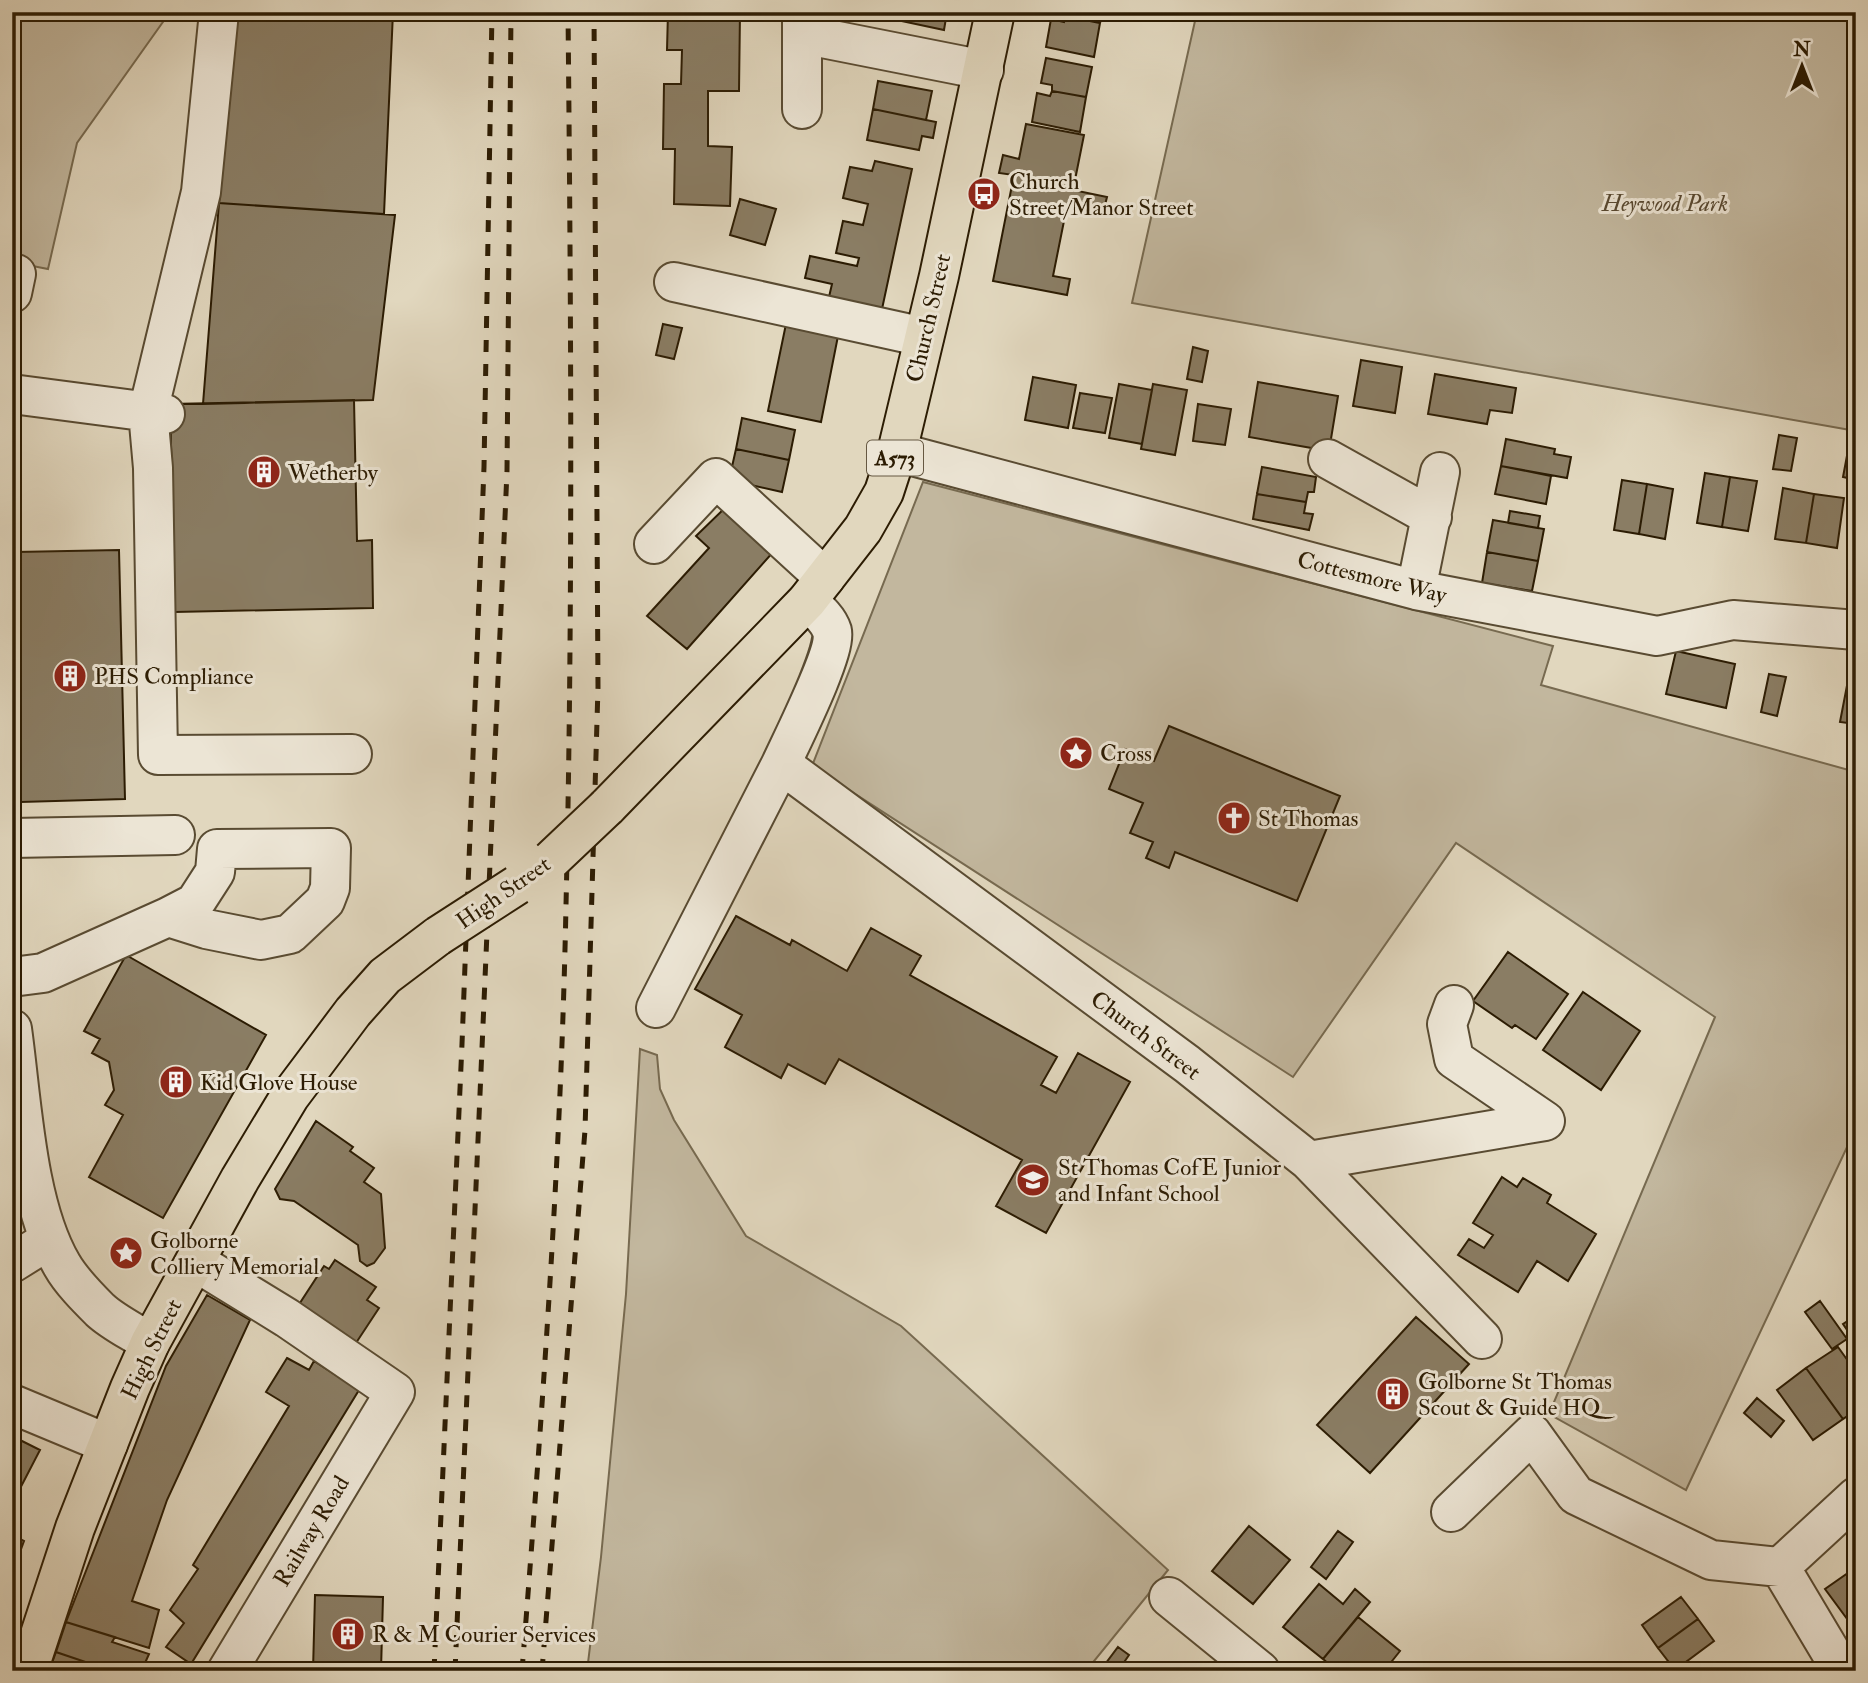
<svg xmlns="http://www.w3.org/2000/svg" width="1868" height="1683" font-family="'IM FELL Double Pica',serif">
<style>
.green{fill:#c2b79e;stroke:#776a50;stroke-width:2}
.building{fill:#8a7d64;stroke:#2c1c03;stroke-width:2}
.lines{fill:none;stroke-linecap:round;stroke-linejoin:round}
.minor-casing{stroke:#594b32;stroke-width:42}
.major-casing{stroke:#2c1c03;stroke-width:42}
.minor{stroke:#ece5d5;stroke-width:38}
.major{stroke:#e1d7be;stroke-width:38}
.rail{stroke:#2c1c03;stroke-width:5;stroke-dasharray:12 12;stroke-linecap:butt}
.major-bridge-casing{stroke:#2c1c03;stroke-width:42;stroke-linecap:butt}
.major-bridge{stroke:#e1d7be;stroke-width:38}
.labels{text-anchor:middle;stroke-width:6;stroke-linejoin:round;paint-order:stroke}
.shield{fill:#ece5d5;stroke:#665842;stroke-width:2}
.shield-label{font-size:21px;font-weight:bold;fill:#2c1c03}
.poi-label{font-size:23px;fill:#2c1c03;stroke:#ece5d5;text-anchor:start}
.park-label{font-size:23px;font-style:italic;fill:#594a32;stroke:#ece5d5}
.street-label{font-size:23px;fill:#2c1c03;stroke:#ece5d5}
</style>
<rect width="100%" height="100%" fill="#e1d7be"/>
<filter id="stains"><feTurbulence type="fractalNoise" baseFrequency=".00286" numOctaves="4"/><feColorMatrix values="0 0 0 0 .2 0 0 0 0 .09 0 0 0 0 .02 0 0 0 .5 -.17"/></filter>
<radialGradient id="worn" r=".72"><stop offset=".6" stop-color="#630" stop-opacity="0"/><stop offset="1" stop-color="#630" stop-opacity=".3"/></radialGradient>
<path class="green" d="M 12,12 L 170,12 L 77,143 L 48,269 L 12,262 Z
M 1197,12 L 1856,12 L 1856,431 L 1132,303 Z
M 923,482 L 1553,646 L 1541,685 L 1856,772 L 1856,1128 L 1686,1490 L 1549,1414 L 1715,1017 L 1456,843 L 1293,1077 L 812,766 Z
M 640,1049 L 657,1055 L 660,1089 L 674,1120 L 746,1236 L 901,1326 L 1168,1570 L 1086,1671 L 587,1671 L 601,1557 L 626,1294 Z"/>
<path class="building" d="M 237,12 L 393,12 L 384,214 L 219,203 Z
M 668,12 L 740,12 L 739,91 L 708,91 L 708,146 L 732,147 L 730,206 L 674,204 L 675,149 L 663,149 L 664,84 L 681,84 L 682,50 L 667,50 Z
M 893,12 L 947,12 L 944,30 L 892,19 Z
M 1066,12 L 1103,12 L 1100,23 L 1065,16 Z
M 1065,16 L 1100,23 L 1094,57 L 1046,47 L 1051,19 L 1064,22 Z
M 1046,58 L 1092,67 L 1086,97 L 1052,91 L 1052,85 L 1041,83 Z
M 878,81 L 932,91 L 926,120 L 873,109 Z
M 1052,91 L 1086,97 L 1080,132 L 1032,122 L 1037,93 L 1050,96 Z
M 873,109 L 936,122 L 933,138 L 922,136 L 919,150 L 867,140 Z
M 1026,124 L 1084,135 L 1073,190 L 1107,197 L 1103,213 L 1067,206 L 1053,276 L 1070,279 L 1067,295 L 993,281 L 1014,175 L 999,173 L 1003,155 L 1019,159 Z
M 875,161 L 912,169 L 882,309 L 829,297 L 832,284 L 805,278 L 810,256 L 857,266 L 859,258 L 836,253 L 843,221 L 863,225 L 868,204 L 843,198 L 850,167 L 872,171 Z
M 740,199 L 776,209 L 765,245 L 730,235 Z
M 219,203 L 395,215 L 373,400 L 203,404 Z
M 663,324 L 682,328 L 674,359 L 656,355 Z
M 786,324 L 838,336 L 821,422 L 768,411 Z
M 1193,347 L 1208,351 L 1202,382 L 1187,379 Z
M 1361,360 L 1402,367 L 1395,413 L 1353,406 Z
M 1435,374 L 1516,388 L 1512,413 L 1490,410 L 1487,424 L 1428,414 Z
M 1033,377 L 1076,385 L 1068,428 L 1025,420 Z
M 1258,382 L 1338,396 L 1329,451 L 1249,437 Z
M 1119,384 L 1152,390 L 1142,444 L 1109,438 Z
M 1153,384 L 1187,390 L 1175,455 L 1141,449 Z
M 1080,393 L 1112,398 L 1105,433 L 1073,428 Z
M 354,400 L 357,541 L 372,540 L 373,608 L 175,612 L 170,404 Z
M 1198,404 L 1231,409 L 1225,445 L 1193,441 Z
M 742,418 L 795,430 L 789,460 L 736,449 Z
M 1779,435 L 1797,438 L 1791,471 L 1773,469 Z
M 1506,439 L 1555,449 L 1554,454 L 1571,457 L 1567,478 L 1501,466 Z
M 1849,445 L 1856,447 L 1856,480 L 1843,477 Z
M 736,449 L 789,460 L 782,492 L 729,480 Z
M 1501,466 L 1551,476 L 1546,504 L 1495,494 Z
M 1262,467 L 1316,477 L 1314,492 L 1308,492 L 1306,502 L 1257,494 Z
M 1705,473 L 1730,477 L 1722,527 L 1697,523 Z
M 1730,477 L 1757,481 L 1748,531 L 1722,527 Z
M 1622,480 L 1647,484 L 1639,534 L 1614,530 Z
M 1647,484 L 1673,489 L 1665,539 L 1639,534 Z
M 1783,488 L 1814,494 L 1806,543 L 1775,539 Z
M 1257,494 L 1306,502 L 1304,513 L 1313,514 L 1309,530 L 1253,519 Z
M 1814,494 L 1844,498 L 1837,548 L 1806,543 Z
M 730,503 L 774,551 L 687,649 L 647,616 L 709,548 L 696,536 Z
M 1510,511 L 1540,516 L 1538,528 L 1508,523 Z
M 1493,520 L 1544,529 L 1538,561 L 1487,552 Z
M 119,550 L 125,799 L 21,802 L 16,552 Z
M 1487,552 L 1538,561 L 1532,591 L 1482,583 Z
M 1676,651 L 1735,664 L 1726,708 L 1666,694 Z
M 1769,674 L 1786,677 L 1777,716 L 1761,712 Z
M 1849,675 L 1856,676 L 1856,724 L 1840,722 Z
M 1169,726 L 1340,796 L 1297,901 L 1175,852 L 1169,868 L 1146,858 L 1153,842 L 1130,833 L 1143,803 L 1109,789 L 1125,749 L 1154,761 Z
M 736,916 L 790,945 L 792,940 L 847,971 L 871,928 L 921,956 L 910,975 L 1057,1057 L 1041,1085 L 1056,1093 L 1078,1053 L 1130,1082 L 1046,1233 L 996,1206 L 1022,1160 L 839,1059 L 825,1084 L 788,1064 L 781,1078 L 725,1047 L 742,1015 L 695,989 Z
M 1508,952 L 1568,994 L 1536,1039 L 1515,1025 L 1512,1028 L 1473,1001 Z
M 126,955 L 266,1035 L 163,1218 L 89,1177 L 123,1115 L 105,1105 L 114,1090 L 109,1062 L 92,1053 L 100,1039 L 84,1031 Z
M 1583,992 L 1640,1031 L 1601,1090 L 1543,1050 Z
M 316,1121 L 353,1147 L 350,1151 L 374,1168 L 364,1182 L 381,1194 L 385,1248 L 374,1263 L 367,1266 L 360,1261 L 358,1245 L 294,1201 L 280,1199 L 275,1189 Z
M 1502,1177 L 1517,1187 L 1523,1178 L 1551,1195 L 1547,1203 L 1596,1234 L 1568,1281 L 1537,1261 L 1518,1292 L 1458,1255 L 1469,1239 L 1484,1248 L 1493,1235 L 1473,1223 Z
M 335,1260 L 376,1287 L 367,1300 L 379,1308 L 356,1343 L 298,1306 L 324,1266 L 329,1269 Z
M 207,1295 L 250,1320 L 167,1500 L 132,1601 L 159,1610 L 149,1648 L 66,1622 L 166,1366 Z
M 1820,1301 L 1847,1339 L 1832,1349 L 1805,1312 Z
M 1856,1310 L 1856,1343 L 1843,1324 L 1852,1318 L 1849,1315 Z
M 1416,1317 L 1469,1364 L 1370,1473 L 1317,1425 Z
M 1838,1347 L 1856,1372 L 1856,1410 L 1843,1419 L 1806,1368 Z
M 287,1358 L 309,1370 L 314,1361 L 359,1390 L 191,1664 L 166,1647 L 184,1623 L 170,1610 L 198,1569 L 193,1565 L 289,1406 L 266,1392 Z
M 1806,1368 L 1843,1419 L 1813,1440 L 1777,1390 Z
M 1757,1398 L 1784,1421 L 1771,1437 L 1744,1413 Z
M 12,1436 L 40,1450 L 12,1504 Z
M 1249,1526 L 1290,1560 L 1253,1604 L 1212,1571 Z
M 1338,1531 L 1353,1542 L 1326,1579 L 1311,1567 Z
M 12,1535 L 24,1541 L 12,1574 Z
M 1855,1568 L 1856,1569 L 1856,1631 L 1825,1589 Z
M 1319,1584 L 1343,1604 L 1355,1589 L 1370,1602 L 1323,1659 L 1283,1627 Z
M 315,1595 L 383,1597 L 381,1671 L 313,1671 Z
M 1681,1597 L 1698,1619 L 1658,1648 L 1642,1625 Z
M 1358,1617 L 1400,1651 L 1384,1671 L 1337,1671 L 1323,1659 Z
M 1698,1619 L 1714,1641 L 1675,1670 L 1658,1648 Z
M 66,1622 L 115,1637 L 112,1642 L 149,1654 L 145,1663 L 169,1671 L 112,1671 L 56,1652 Z
M 1118,1647 L 1129,1655 L 1118,1671 L 1100,1671 Z
M 56,1652 L 112,1671 L 49,1671 Z"/>
<g class="lines">
<defs>
<path id="minor" d="M 219,12 L 201,192 L 148,412 L 153,468 L 158,755 L 352,754
M 802,12 L 802,109
M 802,34 L 984,70
M 674,282 L 924,337
M 12,293 L 16,274
M 12,394 L 165,414
M 897,452 L 1416,590 L 1657,636 L 1733,620 L 1856,630
M 1328,459 L 1432,517
M 654,544 L 716,478 L 825,578
M 1416,590 L 1440,472
M 807,601 C 816,609 828,618 832,631 C 837,651 792,740 781,764 L 1187,1064 L 1309,1161 L 1482,1339
M 12,838 L 175,835
M 12,977 L 43,973 L 168,917 L 195,903 L 215,872 L 217,849 L 331,848 L 330,888 L 325,901 L 290,934 L 261,940 L 206,929 L 168,917
M 656,1008 L 781,764
M 12,1029 C 22,1100 26,1204 62,1265 C 71,1281 87,1297 100,1310 C 114,1323 134,1332 150,1343
M 1309,1161 L 1545,1121 L 1454,1059 L 1447,1024 L 1454,1005
M 196,1262 L 287,1318 L 395,1392 L 227,1671
M 12,1263 L 49,1240
M 12,1404 L 108,1444
M 1451,1512 L 1532,1434 L 1576,1495 L 1711,1560 L 1780,1567 L 1856,1497
M 1780,1567 L 1842,1671
M 1169,1597 L 1260,1671"/>
<path id="major" d="M 607,807 L 807,601 L 863,529 L 884,492 L 897,452 L 939,276 L 995,12
M 28,1671 L 75,1528 L 130,1388 L 150,1343 L 240,1179 L 290,1096 L 353,1012 L 385,976 L 438,936"/>
</defs>
<use href="#minor" class="minor-casing"/>
<use href="#major" class="major-casing"/>
<use href="#minor" class="minor"/>
<use href="#major" class="major"/>
<path class="rail" d="M 434,1671 L 462,1044 L 484,467 L 492,12
M 455,1671 L 507,471 L 511,12
M 522,1671 C 542,1416 561,1160 566,905 C 573,607 571,310 568,12
M 542,1671 L 585,1130 L 598,687 L 594,12"/>
<defs>
<path id="major-bridge" d="M 551,860 L 607,807
M 438,936 L 517,885"/>
</defs>
<use href="#major-bridge" class="major-bridge-casing"/>
<use href="#major-bridge" class="major-bridge"/>
</g>
<defs>
<symbol id="bus-disc" viewBox="-11 -11 22 22"><circle r="9.5" fill="#8f2418" stroke="#ece5d5"/><path d="M-5-6H5V4H4V6H2V4H-2V6H-4V4H-5ZM-3.5-4V0h7V-4ZM-3.5 1.2v1.5H-2V1.2ZM2 1.2v1.5H3.5V1.2Z" fill="#fff"/></symbol>
<symbol id="building-disc" viewBox="-11 -11 22 22"><circle r="9.5" fill="#8f2418" stroke="#ece5d5"/><path d="M-4-6H4V6H1V3H-1V6H-4ZM-2.5-4.3h1.7v1.8h-1.7ZM.8-4.3h1.7v1.8H.8ZM-2.5-1h1.7V.8h-1.7ZM.8-1h1.7V.8H.8Z" fill="#fff"/></symbol>
<symbol id="sight-disc" viewBox="-11 -11 22 22"><circle r="9.5" fill="#8f2418" stroke="#ece5d5"/><path d="M0-6L1.8-2.2L6-1.7L2.9 1.2L3.7 5.4L0 3.3L-3.7 5.4L-2.9 1.2L-6-1.7L-1.8-2.2Z" fill="#fff"/></symbol>
<symbol id="church-disc" viewBox="-11 -11 22 22"><circle r="9.5" fill="#8f2418" stroke="#ece5d5"/><path d="M-1.2-6h2.4v3.5h3.3v2.4h-3.3V6h-2.4V-.1h-3.3v-2.4h3.3Z" fill="#fff"/></symbol>
<symbol id="school-disc" viewBox="-11 -11 22 22"><circle r="9.5" fill="#8f2418" stroke="#ece5d5"/><path d="M0-5L7-2L0 1L-7-2ZM-4 1L0 2.5L4 1V4Q0 6-4 4Z" fill="#fff"/></symbol>
</defs>
<g fill-rule="evenodd">
<use href="#bus-disc" x="965" y="175" width="38" height="38"/>
<use href="#building-disc" x="245" y="453" width="38" height="38"/>
<use href="#building-disc" x="51" y="657" width="38" height="38"/>
<use href="#sight-disc" x="1057" y="734" width="38" height="38"/>
<use href="#church-disc" x="1215" y="799" width="38" height="38"/>
<use href="#building-disc" x="157" y="1063" width="38" height="38"/>
<use href="#school-disc" x="1014" y="1161" width="38" height="38"/>
<use href="#sight-disc" x="107" y="1234" width="38" height="38"/>
<use href="#building-disc" x="1374" y="1375" width="38" height="38"/>
<use href="#building-disc" x="329" y="1615" width="38" height="38"/>
</g>
<g class="labels">
<rect class="shield" x="867" y="440.5" width="56" height="35" rx="5"/>
<g class="shield-label">
<text x="895" y="465">A573</text>
</g>
<g class="poi-label">
<text x="1009" y="189">Church<tspan x="1009" dy="26">Street/Manor Street</tspan></text>
<text x="288" y="480">Wetherby</text>
<text x="94" y="684">PHS Compliance</text>
<text x="1100" y="761">Cross</text>
<text x="1258" y="826">St Thomas</text>
<text x="200" y="1090">Kid Glove House</text>
<text x="1058" y="1175">St Thomas CofE Junior<tspan x="1058" dy="26">and Infant School</tspan></text>
<text x="150" y="1248">Golborne<tspan x="150" dy="26">Colliery Memorial</tspan></text>
<text x="1418" y="1389">Golborne St Thomas<tspan x="1418" dy="26">Scout &amp; Guide HQ</tspan></text>
<text x="372" y="1642">R &amp; M Courier Services</text>
</g>
<g class="park-label">
<text x="1665" y="211">Heywood Park</text>
</g>
<g class="street-label">
<text transform="translate(928 318) rotate(-77)" y="8">Church Street</text>
<text transform="translate(1372 577) rotate(14)" y="8">Cottesmore Way</text>
<text transform="translate(503 892) rotate(-35)" y="8">High Street</text>
<text transform="translate(1146 1035) rotate(37)" y="8">Church Street</text>
<text transform="translate(151 1349) rotate(-64)" y="8">High Street</text>
<text transform="translate(311 1531) rotate(-59)" y="8">Railway Road</text>
</g>
</g>
<rect width="1868" height="1683" fill="none" stroke="#e1d7be" stroke-width="42"/>
<rect x="14" y="14" width="1840" height="1655" fill="none" stroke="#2c1c03" stroke-width="3.5"/>
<rect x="21" y="21" width="1826" height="1641" fill="none" stroke="#2c1c03" stroke-width="2"/>
<g transform="translate(1802 66)" stroke="#ece5d5" stroke-width="5" paint-order="stroke">
<path d="M0-5L12 26L0 18L-12 26Z" fill="#2c1c03"/>
<text y="-10" font-size="19" font-weight="bold" text-anchor="middle" fill="#2c1c03">N</text>
</g>
<rect width="100%" height="100%" filter="url(#stains)"/>
<rect width="100%" height="100%" fill="url(#worn)"/>
</svg>
